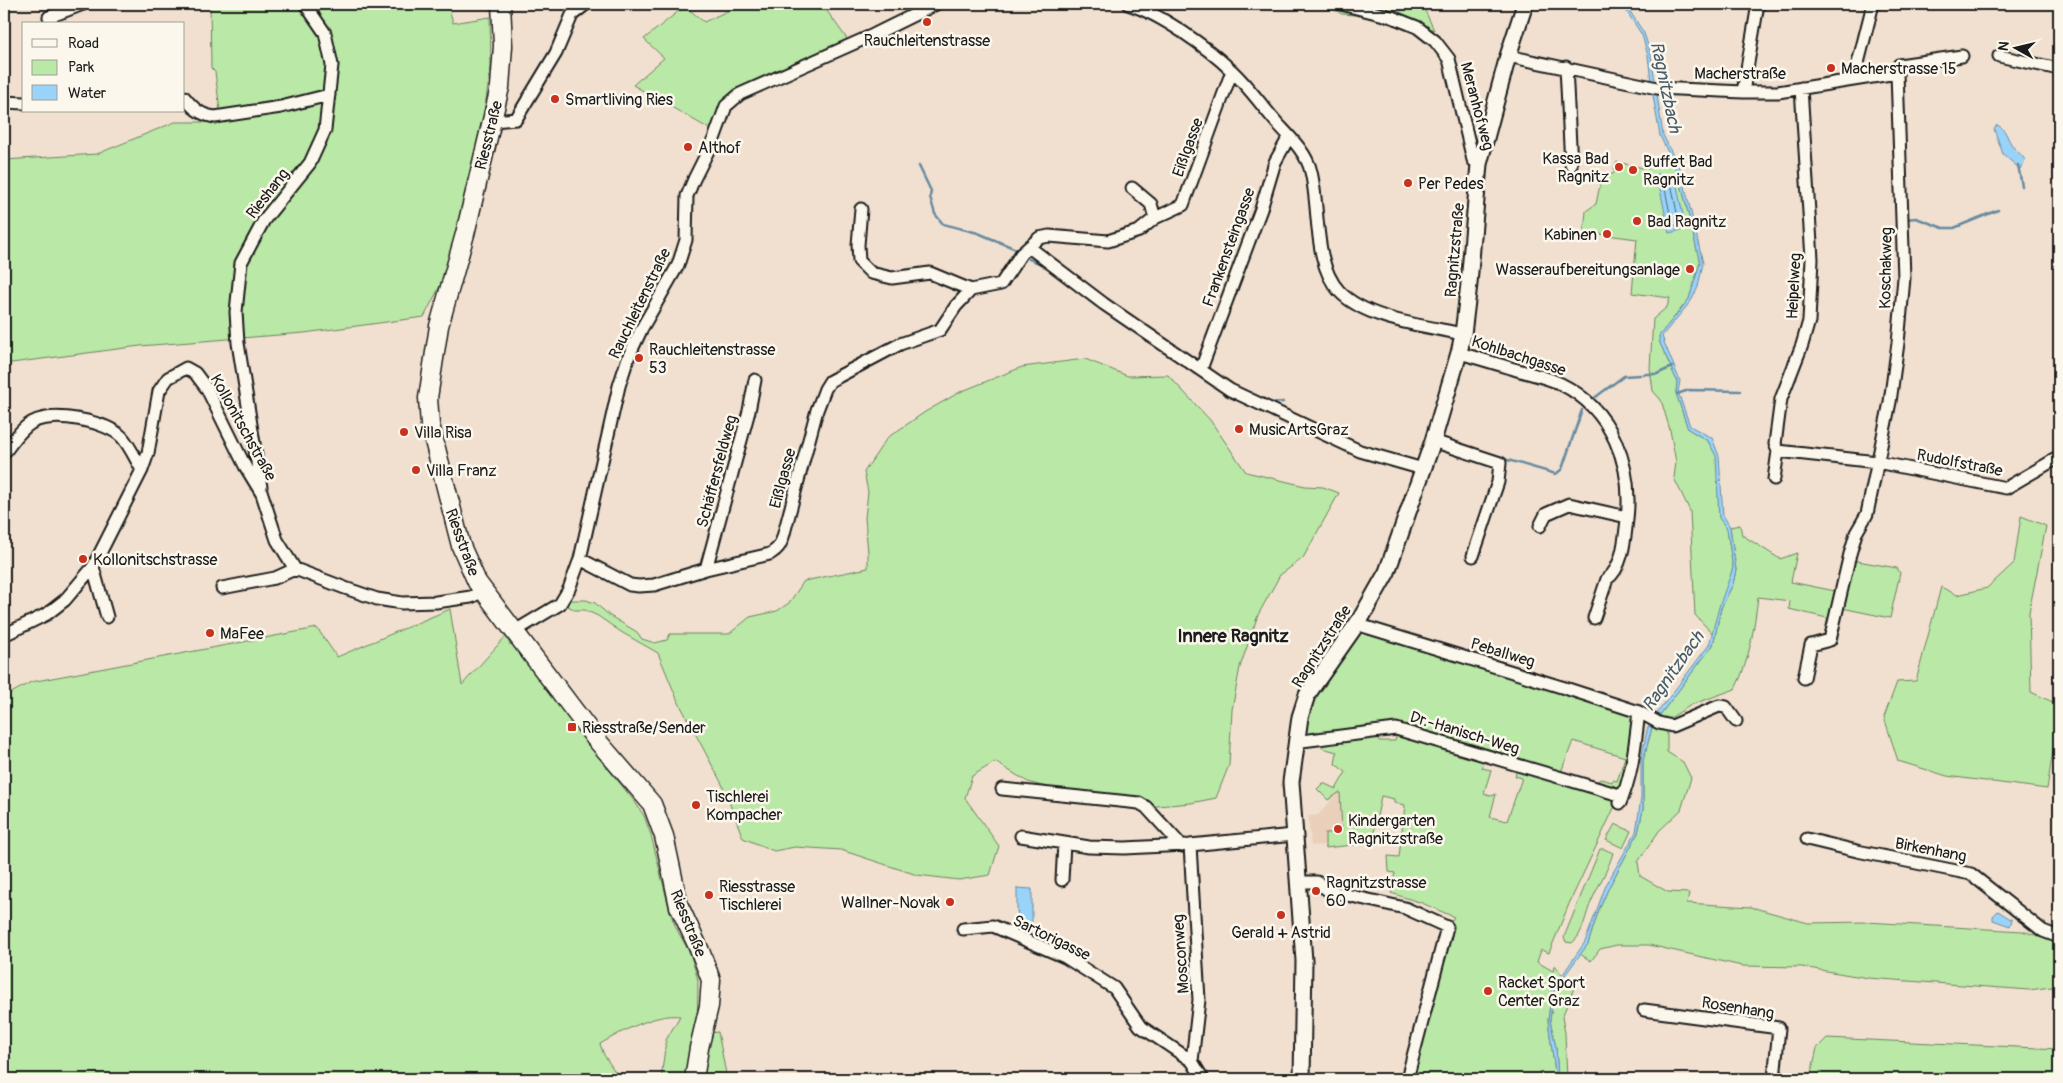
<svg xmlns="http://www.w3.org/2000/svg" width="2063" height="1083" font-family="Pangolin,sans-serif">
<style>
.built{fill:#ead0bb}
.green{fill:#bae8a6;stroke:#6b8261}
.water{fill:#9ad3fa;stroke:#688aa1}
.lines{fill:none;stroke-linecap:round;stroke-linejoin:round}
.shore{stroke:#4e6575;stroke-width:1}
.stream{stroke:#688aa1;stroke-width:2.5}
.street-casing{stroke:#1c1c1c;stroke-width:15}
.secondary-casing{stroke:#1c1c1c;stroke-width:19}
.primary-casing{stroke:#1c1c1c;stroke-width:21}
.street{stroke:#fbf7ec;stroke-width:11}
.secondary{stroke:#fbf7ec;stroke-width:15}
.primary{stroke:#fbf7ec;stroke-width:18}
.poi-dot{fill:#c8321e;stroke:#fbf7ec;stroke-width:2}
.labels{text-anchor:middle;stroke-width:5;stroke-linejoin:round;paint-order:stroke}
.poi-label{font-size:16px;fill:#1c1c1c;stroke:#fbf7ec;text-anchor:start}
.street-label{font-size:16px;fill:#1c1c1c;stroke:#fbf7ec}
.water-label{font-size:18px;font-style:italic;fill:#485c6a;stroke:#fbf7ec}
.neighbourhood-label{font-size:18px;font-weight:bold;fill:#1c1c1c;stroke:#fbf7ec}
</style>
<rect width="100%" height="100%" fill="#f1e0cf"/>
<filter id="ink" filterUnits="userSpaceOnUse"><feTurbulence type="fractalNoise" baseFrequency=".02" numOctaves="2"/><feDisplacementMap in="SourceGraphic" scale="10" xChannelSelector="R" yChannelSelector="G"/><feConvolveMatrix kernelMatrix="1 2 1 2 8 2 1 2 1" color-interpolation-filters="sRGB"/></filter>
<g filter="url(#ink)">
<path class="built" d="M 1340,791 L 1364,842 L 1311,846 L 1308,816 L 1318,815 Z"/>
<path class="green" d="M 210,4 L 448,4 L 453,23 L 490,17 L 491,67 L 483,119 L 464,209 L 440,286 L 424,317 L 304,333 L 140,346 L 4,364 L 4,160 L 97,154 L 175,122 L 219,122 L 324,102 L 320,93 L 220,110 L 215,72 L 211,68 Z
M 742,4 L 822,4 L 850,43 L 738,91 L 713,131 L 633,85 L 664,58 L 644,39 L 685,6 L 704,22 Z
M 1323,4 L 1422,4 L 1434,30 L 1379,17 L 1342,14 Z
M 1650,161 L 1674,165 L 1679,175 L 1700,263 L 1689,299 L 1659,336 L 1660,343 L 1677,381 L 1676,393 L 1688,429 L 1708,441 L 1717,457 L 1719,517 L 1727,529 L 1733,568 L 1713,634 L 1695,615 L 1690,511 L 1674,478 L 1676,462 L 1670,430 L 1661,400 L 1653,391 L 1650,368 L 1653,319 L 1667,307 L 1670,298 L 1632,293 L 1637,239 L 1584,232 L 1586,211 L 1596,204 L 1602,175 L 1613,174 L 1616,170 L 1614,169 L 1617,162 L 1648,169 Z
M 1085,359 L 1128,376 L 1168,375 L 1210,420 L 1246,472 L 1305,486 L 1323,487 L 1339,493 L 1303,558 L 1280,575 L 1258,615 L 1240,667 L 1232,710 L 1229,765 L 1216,798 L 1191,803 L 1146,807 L 1099,794 L 1049,788 L 1028,782 L 995,762 L 972,776 L 965,798 L 999,846 L 990,875 L 959,880 L 917,875 L 841,850 L 795,847 L 774,851 L 743,838 L 722,784 L 677,699 L 658,653 L 621,632 L 598,616 L 585,610 L 575,610 L 566,605 L 568,600 L 586,600 L 595,603 L 610,616 L 637,632 L 642,639 L 655,643 L 667,640 L 670,634 L 729,634 L 750,617 L 777,611 L 789,603 L 804,581 L 868,568 L 868,553 L 865,518 L 868,492 L 864,472 L 887,438 L 925,412 L 960,392 L 1022,367 Z
M 2021,516 L 2046,526 L 2029,612 L 2031,692 L 2059,705 L 2059,744 L 2054,744 L 2047,789 L 1947,776 L 1898,761 L 1884,717 L 1897,682 L 1916,681 L 1941,587 L 1957,595 L 1987,588 L 2014,563 Z
M 1740,525 L 1742,535 L 1780,559 L 1797,553 L 1791,582 L 1845,593 L 1852,560 L 1897,568 L 1900,573 L 1890,618 L 1842,608 L 1831,619 L 1789,609 L 1790,601 L 1758,597 C 1754,628 1750,660 1735,689 L 1691,705 L 1667,720 L 1667,752 L 1683,762 L 1691,778 L 1681,810 L 1659,831 L 1638,862 L 1640,876 L 1668,892 L 1689,893 L 1687,903 L 1751,907 L 1808,923 L 1866,922 L 2022,931 L 2059,942 L 2059,991 L 2051,987 L 2029,990 L 1868,978 L 1802,967 L 1742,966 L 1649,945 L 1617,945 L 1600,949 L 1591,961 L 1580,954 L 1588,944 L 1598,912 L 1609,887 L 1638,833 L 1643,809 L 1643,761 L 1653,724 L 1713,645 L 1721,608 L 1733,584 L 1736,570 L 1730,527 Z
M 450,609 L 462,685 L 506,636 L 510,645 L 512,641 L 585,740 L 635,802 L 644,816 L 651,835 L 670,912 L 676,928 L 690,953 L 698,980 L 696,1079 L 661,1079 L 666,1040 L 680,1016 C 655,1013 621,1032 600,1044 L 604,1055 L 620,1079 L 4,1079 L 4,697 L 31,682 L 317,628 L 337,657 Z
M 1361,632 L 1369,634 L 1633,716 L 1632,756 L 1624,784 L 1617,789 L 1594,783 L 1601,779 L 1612,782 L 1613,780 L 1617,781 L 1625,757 L 1573,741 L 1561,772 L 1416,730 L 1326,735 L 1316,731 L 1312,735 L 1303,734 C 1303,705 1344,657 1361,632 Z
M 1397,733 L 1481,757 L 1484,763 L 1482,768 L 1491,770 L 1484,793 L 1492,796 L 1496,794 L 1490,817 L 1507,821 L 1522,778 L 1515,776 L 1517,770 L 1612,798 L 1615,806 L 1569,904 L 1549,953 L 1541,950 L 1537,962 L 1553,971 L 1555,965 L 1562,975 L 1552,990 L 1548,1020 L 1556,1079 L 1407,1079 L 1447,927 L 1454,917 L 1422,903 L 1391,893 L 1395,873 L 1389,872 L 1388,856 L 1399,857 L 1405,805 L 1394,803 L 1394,799 L 1381,796 L 1372,843 L 1325,848 L 1325,833 L 1342,832 L 1340,792 L 1328,800 L 1317,789 L 1323,783 L 1336,789 L 1346,772 L 1335,764 L 1337,752 L 1322,748 L 1321,744 L 1377,734 L 1379,741 L 1395,741 Z
M 1615,824 L 1631,831 L 1623,848 L 1606,840 Z
M 1600,849 L 1604,849 L 1613,853 C 1608,870 1599,884 1592,900 C 1585,914 1584,934 1572,943 L 1566,942 L 1564,937 Z
M 1563,977 L 1574,988 L 1562,1017 L 1565,1033 L 1567,1079 L 1558,1079 L 1556,1048 L 1550,1020 L 1554,990 Z
M 718,1032 L 727,1079 L 699,1079 L 709,1033 Z
M 1827,1038 L 2059,1049 L 2059,1079 L 1810,1079 L 1817,1048 Z"/>
<path class="water" d="M 1624,4 L 1628,4 L 1629,10 L 1644,33 L 1651,55 L 1663,135 L 1682,174 L 1703,263 L 1698,287 L 1691,301 L 1662,336 L 1664,342 L 1680,381 L 1678,392 L 1690,426 L 1712,438 L 1719,456 L 1723,515 L 1730,527 L 1736,570 L 1733,584 L 1721,608 L 1713,645 L 1653,724 L 1643,761 L 1643,809 L 1638,833 L 1609,887 L 1598,912 L 1588,944 L 1554,990 L 1550,1020 L 1556,1048 L 1558,1079 L 1556,1079 L 1548,1020 L 1552,990 L 1585,942 L 1606,885 L 1636,832 L 1641,798 L 1641,760 L 1647,730 L 1651,721 L 1709,645 L 1719,607 L 1733,568 L 1727,529 L 1719,518 L 1716,456 L 1708,441 L 1688,429 L 1676,393 L 1677,381 L 1660,343 L 1659,336 L 1689,299 L 1700,263 L 1679,175 L 1660,136 L 1652,90 L 1648,56 L 1642,35 L 1627,12 Z
M 1997,125 C 2007,129 2007,140 2014,148 C 2018,152 2021,154 2025,160 L 2020,169 L 2003,154 L 1994,129 Z
M 1657,174 L 1675,177 L 1686,229 L 1669,233 Z
M 1017,888 L 1032,889 L 1032,925 L 1021,924 L 1017,911 Z
M 1998,911 L 2012,920 L 2010,926 L 1993,920 L 1993,916 Z"/>
<g class="lines">
<path class="shore" d="M 1667,181 L 1671,183 L 1679,223 L 1677,226 L 1672,224 L 1664,184 Z"/>
<path class="stream" d="M 2018,165 L 2022,186
M 919,166 L 931,191 L 930,197 L 935,214 L 943,224 L 978,233 L 1016,249
M 1906,219 L 1916,218 L 1943,228 L 1954,228 L 1998,210
M 1029,259 L 1044,265
M 1060,277 L 1096,306
M 1643,374 L 1657,374 L 1672,367
M 1677,394 L 1689,390 L 1740,391
M 1593,399 L 1624,376 L 1640,375
M 1268,403 L 1283,402
M 1501,458 L 1556,474 L 1562,469 L 1582,410"/>
<defs>
<path id="street" d="M 1128,4 C 1161,14 1207,47 1232,71 C 1248,86 1262,106 1277,123 C 1289,136 1307,153 1311,172 C 1320,208 1313,263 1339,291 C 1366,320 1426,326 1463,334
M 1341,4 L 1392,17 L 1417,27 L 1435,41 L 1449,59 L 1473,160 L 1479,164
M 49,17 L 83,4
M 1508,56 L 1657,88 L 1743,92 L 1778,92 L 1897,73 L 1899,65 L 1962,56
M 1999,56 L 2059,69
M 1566,67 L 1571,165
M 1854,79 L 1873,4
M 1743,92 L 1758,4
M 184,97 C 193,108 200,115 215,117 L 281,107 L 329,95
M 4,102 L 24,103
M 493,121 L 516,119 L 556,53 L 572,15 L 586,4
M 1132,188 L 1151,204 L 1155,218
M 861,209 L 858,245 L 859,261 L 871,273 L 892,278 L 930,273 L 971,290
M 1029,247 L 1104,304 L 1230,390 L 1360,451 L 1423,469
M 1459,353 C 1478,358 1496,364 1514,369 C 1530,374 1547,377 1561,384 C 1612,409 1633,466 1627,519 C 1625,537 1623,568 1607,579 L 1594,618
M 1201,369 L 1261,209 L 1275,162 L 1289,137
M 1433,441 L 1500,463 L 1498,482 L 1473,556
M 1778,451 L 1877,462 L 2006,488 L 2054,460 L 2059,461
M 4,453 C 12,443 21,428 33,422 C 53,411 106,421 122,437 C 130,446 136,460 142,470
M 1774,479 L 1778,451 L 1775,444 L 1781,399 L 1802,345 L 1809,321 L 1812,259 L 1801,88
M 261,487 L 238,343 L 236,312 L 241,263 L 264,220 L 310,163 L 325,130 L 332,65 L 325,33 L 305,4
M 1540,526 L 1546,514 L 1569,504 L 1627,517
M 580,559 L 630,585 L 639,586 L 654,585 L 706,569 L 770,554 C 778,549 780,546 783,537 L 817,410 L 825,389 L 830,381 L 900,344 L 940,330 L 956,306 L 971,290 L 1001,284 L 1021,254 L 1039,238 L 1049,236 L 1108,241 L 1139,231 L 1155,218 L 1183,205 L 1232,71
M 93,567 L 107,617
M 706,569 L 749,411 L 755,380
M 222,588 L 275,578 L 295,569
M 1356,624 L 1568,689 L 1639,712 L 1659,723 L 1672,726 L 1719,706 L 1726,707 L 1736,721
M 515,631 L 560,604 L 569,589 L 580,559 L 619,386 L 628,358 L 642,328 L 678,265 L 686,240 L 687,196 L 694,179 L 714,139 L 726,106 L 740,94 L 873,35 L 936,4
M 4,635 L 47,614 L 65,600 L 93,567 L 142,470 L 148,453 L 159,391 L 168,378 L 186,368 L 195,373 L 207,389 L 245,466 L 262,494 L 277,540 L 295,569 L 345,588 L 377,599 L 402,603 L 436,602 L 471,597 L 483,591
M 1804,678 L 1811,645 L 1830,640 L 1850,554 L 1856,533 L 1867,514 L 1890,402 L 1898,343 L 1904,278 L 1897,73
M 1295,740 L 1302,741 L 1396,729 L 1623,796
M 1002,789 L 1139,803 L 1146,807 L 1182,846
M 1620,803 C 1633,774 1635,743 1639,712
M 1021,836 L 1089,847 L 1125,848 L 1185,845
M 1807,839 L 1857,851 L 1971,874 L 2043,931 L 2059,937
M 1062,880 L 1064,843
M 1299,882 L 1317,882 L 1329,891 L 1405,908 L 1447,927 L 1407,1079
M 963,929 L 993,926 L 1065,957 L 1114,988 L 1140,1026 L 1192,1061 L 1203,1079
M 1644,1010 L 1779,1028 L 1774,1079
M 1192,1061 L 1199,1000 L 1190,845 L 1294,835"/>
<path id="secondary" d="M 1302,1079 L 1304,961 L 1291,782 L 1300,717 L 1307,695 L 1361,618 L 1387,572 L 1433,441 L 1459,353 L 1463,334 L 1469,284 L 1479,164 L 1508,56 L 1525,4"/>
<path id="primary" d="M 501,4 L 503,46 L 500,87 L 465,234 L 439,326 L 428,398 L 430,425 L 461,546 L 477,582 L 595,738 L 652,804 L 664,836 L 679,906 L 700,951 L 711,980 L 709,1006 L 699,1048 L 694,1079"/>
</defs>
<use href="#street" class="street-casing"/>
<use href="#secondary" class="secondary-casing"/>
<use href="#primary" class="primary-casing"/>
<use href="#street" class="street"/>
<use href="#secondary" class="secondary"/>
<use href="#primary" class="primary"/>
</g>
</g>
<g class="poi-dot">
<circle cx="927" cy="22" r="5"/>
<circle cx="1831" cy="68" r="5"/>
<circle cx="555" cy="99" r="5"/>
<circle cx="688" cy="147" r="5"/>
<circle cx="1619" cy="167" r="5"/>
<circle cx="1633" cy="170" r="5"/>
<circle cx="1408" cy="183" r="5"/>
<circle cx="1637" cy="221" r="5"/>
<circle cx="1607" cy="234" r="5"/>
<circle cx="1690" cy="269" r="5"/>
<circle cx="639" cy="358" r="5"/>
<circle cx="1239" cy="429" r="5"/>
<circle cx="404" cy="432" r="5"/>
<circle cx="416" cy="470" r="5"/>
<circle cx="83" cy="559" r="5"/>
<circle cx="210" cy="633" r="5"/>
<rect x="567" y="722" width="10" height="10" rx="2.5"/>
<circle cx="696" cy="805" r="5"/>
<circle cx="1338" cy="829" r="5"/>
<circle cx="1316" cy="891" r="5"/>
<circle cx="709" cy="895" r="5"/>
<circle cx="950" cy="902" r="5"/>
<circle cx="1281" cy="915" r="5"/>
<circle cx="1488" cy="991" r="5"/>
</g>
<g class="labels">
<g class="poi-label">
<text x="927" y="46" text-anchor="middle">Rauchleitenstrasse</text>
<text x="1841" y="74">Macherstrasse 15</text>
<text x="565" y="105">Smartliving Ries</text>
<text x="698" y="153">Althof</text>
<text x="1609" y="164" text-anchor="end">Kassa Bad<tspan x="1609" dy="18">Ragnitz</tspan></text>
<text x="1643" y="167">Buffet Bad<tspan x="1643" dy="18">Ragnitz</tspan></text>
<text x="1418" y="189">Per Pedes</text>
<text x="1647" y="227">Bad Ragnitz</text>
<text x="1597" y="240" text-anchor="end">Kabinen</text>
<text x="1680" y="275" text-anchor="end">Wasseraufbereitungsanlage</text>
<text x="649" y="355">Rauchleitenstrasse<tspan x="649" dy="18">53</tspan></text>
<text x="1249" y="435">MusicArtsGraz</text>
<text x="414" y="438">Villa Risa</text>
<text x="426" y="476">Villa Franz</text>
<text x="93" y="565">Kollonitschstrasse</text>
<text x="220" y="639">MaFee</text>
<text x="582" y="733">Riesstraße/Sender</text>
<text x="706" y="802">Tischlerei<tspan x="706" dy="18">Kompacher</tspan></text>
<text x="1348" y="826">Kindergarten<tspan x="1348" dy="18">Ragnitzstraße</tspan></text>
<text x="1326" y="888">Ragnitzstrasse<tspan x="1326" dy="18">60</tspan></text>
<text x="719" y="892">Riesstrasse<tspan x="719" dy="18">Tischlerei</tspan></text>
<text x="940" y="908" text-anchor="end">Wallner-Novak</text>
<text x="1281" y="938" text-anchor="middle">Gerald + Astrid</text>
<text x="1498" y="988">Racket Sport<tspan x="1498" dy="18">Center Graz</tspan></text>
</g>
<g class="street-label">
<text x="1740" y="79">Macherstraße</text>
<text transform="translate(1478 106) rotate(75)" y="6">Meranhofweg</text>
<text transform="translate(488 135) rotate(-76)" y="6">Riesstraße</text>
<text transform="translate(1187 147) rotate(-70)" y="6">Eißlgasse</text>
<text transform="translate(267 193) rotate(-52)" y="6">Rieshang</text>
<text transform="translate(1228 247) rotate(-70)" y="6">Frankensteingasse</text>
<text transform="translate(1454 250) rotate(-85)" y="6">Ragnitzstraße</text>
<text transform="translate(1885 268) rotate(-89)" y="6">Koschakweg</text>
<text transform="translate(1793 286) rotate(-87)" y="6">Heipelweg</text>
<text transform="translate(639 303) rotate(-64)" y="6">Rauchleitenstraße</text>
<text transform="translate(1519 355) rotate(18)" y="6">Kohlbachgasse</text>
<text transform="translate(244 427) rotate(61)" y="6">Kollonitschstraße</text>
<text transform="translate(1960 462) rotate(11)" y="6">Rudolfstraße</text>
<text transform="translate(716 471) rotate(-75)" y="6">Schäffersfeldweg</text>
<text transform="translate(782 478) rotate(-75)" y="6">Eißlgasse</text>
<text transform="translate(463 542) rotate(70)" y="6">Riesstraße</text>
<text transform="translate(1321 646) rotate(-57)" y="6">Ragnitzstraße</text>
<text transform="translate(1503 652) rotate(17)" y="6">Peballweg</text>
<text transform="translate(1465 732) rotate(17)" y="6">Dr.-Hanisch-Weg</text>
<text transform="translate(1931 849) rotate(11)" y="6">Birkenhang</text>
<text transform="translate(689 923) rotate(68)" y="6">Riesstraße</text>
<text transform="translate(1052 937) rotate(26)" y="6">Sartorigasse</text>
<text transform="translate(1180 954) rotate(-94)" y="6">Mosconweg</text>
<text transform="translate(1738 1007) rotate(9)" y="6">Rosenhang</text>
</g>
<g class="water-label">
<text transform="translate(1666 87) rotate(78)" y="6">Ragnitzbach</text>
<text transform="translate(1673 671) rotate(-55)" y="6">Ragnitzbach</text>
</g>
<g class="neighbourhood-label">
<text x="1233" y="642">Innere Ragnitz</text>
</g>
</g>
<rect width="2063" height="1083" fill="none" stroke="#fbf7ec" stroke-width="20"/>
<rect x="10" y="10" width="2043" height="1063" fill="none" stroke="#1c1c1c" stroke-width="2" filter="url(#ink)"/>
<rect x="22" y="22" width="162" height="90" fill="#fbf7ec" stroke="#a29f99"/>
<rect x="32" y="39" width="25" height="8" fill="#fbf7ec" stroke="#a29f99"/>
<text x="68" y="48" font-size="15" fill="#1c1c1c">Road</text>
<rect x="32" y="60" width="25" height="15" fill="#bae8a6" stroke="#a29f99"/>
<text x="68" y="72" font-size="15" fill="#1c1c1c">Park</text>
<rect x="32" y="85" width="25" height="15" fill="#9ad3fa" stroke="#a29f99"/>
<text x="68" y="98" font-size="15" fill="#1c1c1c">Water</text>
<g transform="translate(2016 48) rotate(278)" stroke="#fbf7ec" stroke-width="4" paint-order="stroke">
<path d="M0-4L9 19L0 12L-9 19Z" fill="#1c1c1c"/>
<text y="-8" font-size="14" font-weight="bold" text-anchor="middle" fill="#1c1c1c">N</text>
</g>
</svg>
